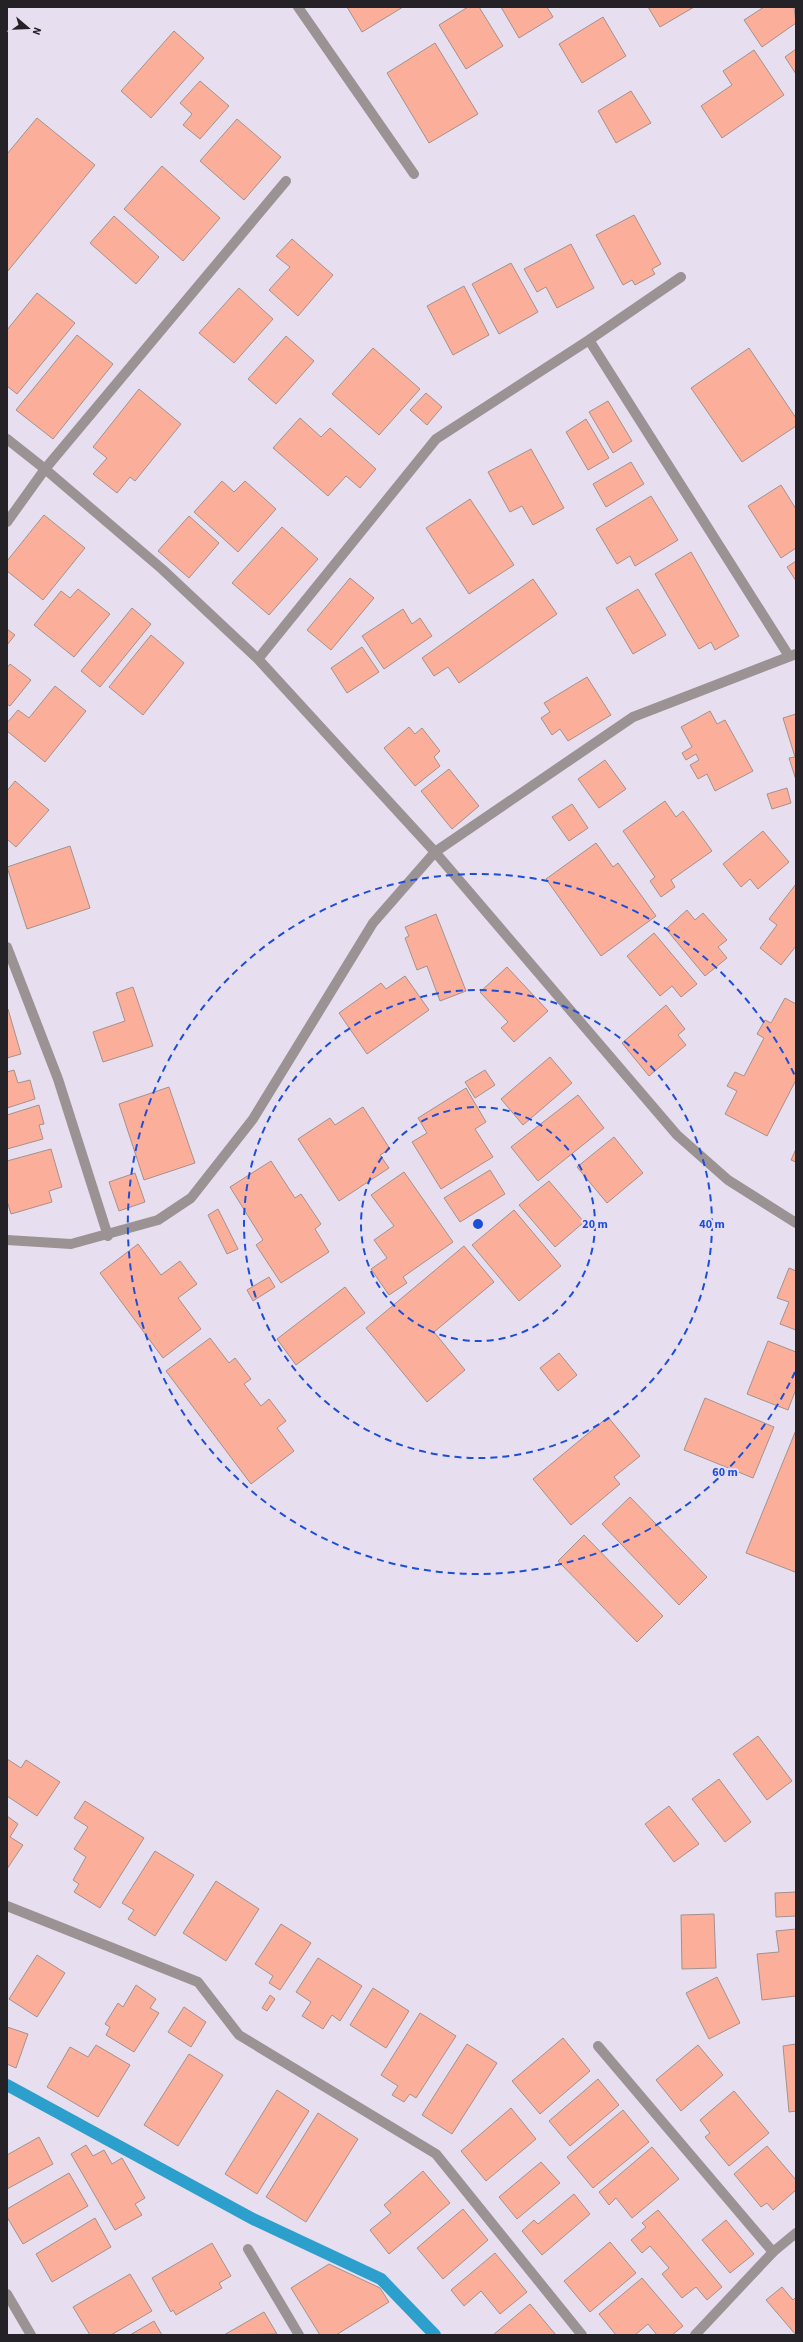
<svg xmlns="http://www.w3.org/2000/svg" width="803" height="2342" font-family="'Source Sans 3',sans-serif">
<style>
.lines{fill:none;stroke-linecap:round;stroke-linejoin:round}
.stream{stroke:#2d9fcd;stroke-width:12}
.building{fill:#fbaf9a;stroke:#a5918b}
.service{stroke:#9b9293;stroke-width:10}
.minor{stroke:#9b9293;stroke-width:10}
.ring{fill:none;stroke:#1d4ed8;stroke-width:2;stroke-dasharray:7 5}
.centre{fill:#1d4ed8;stroke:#e7deef;stroke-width:2}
.ring-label{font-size:12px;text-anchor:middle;font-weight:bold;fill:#1d4ed8;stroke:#e7deef;stroke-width:4;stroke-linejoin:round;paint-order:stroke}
</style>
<rect width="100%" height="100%" fill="#e7deef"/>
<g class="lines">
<path class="stream" d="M 7,2085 L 253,2219 L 381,2279 L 435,2335"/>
</g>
<path class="building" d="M 347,7 L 403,7 L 362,32 Z
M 468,7 L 479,7 L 503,46 L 466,69 L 439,25 Z
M 501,7 L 547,7 L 553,17 L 519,38 Z
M 648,7 L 694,7 L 660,27 Z
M 764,7 L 794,7 L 796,23 L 762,47 L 744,20 Z
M 603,17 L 626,56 L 582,83 L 559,44 Z
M 174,31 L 204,58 L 151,118 L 121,91 Z
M 435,43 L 478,114 L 429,143 L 387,73 Z
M 796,49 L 796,74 L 785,57 Z
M 754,50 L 784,95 L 722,138 L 701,106 L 732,85 L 723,71 Z
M 200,81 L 229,106 L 200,139 L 183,125 L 192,114 L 180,103 Z
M 631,91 L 651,123 L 616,143 L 598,111 Z
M 37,118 L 95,165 L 7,272 L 7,154 Z
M 237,119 L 281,157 L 244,200 L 200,161 Z
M 162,166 L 220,218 L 183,261 L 124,209 Z
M 634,215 L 661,264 L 652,269 L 655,274 L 635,285 L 632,280 L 623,285 L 596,235 Z
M 114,216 L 159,257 L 136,284 L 90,243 Z
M 292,239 L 333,275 L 298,316 L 269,290 L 290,267 L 276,256 Z
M 571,244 L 594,288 L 557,308 L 546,287 L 537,292 L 524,269 Z
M 511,263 L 538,312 L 499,334 L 472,284 Z
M 464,286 L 489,335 L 453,355 L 427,306 Z
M 239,288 L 273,319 L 234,363 L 199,333 Z
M 37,293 L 75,323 L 17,394 L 7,386 L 7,330 Z
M 77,335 L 113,364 L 53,439 L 16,410 Z
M 286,336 L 314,361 L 276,404 L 248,379 Z
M 373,348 L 420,389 L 379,435 L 332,394 Z
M 749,348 L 796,418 L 796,426 L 742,462 L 691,388 Z
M 139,389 L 181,424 L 135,481 L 130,477 L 117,493 L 93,474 L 107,458 L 93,447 Z
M 426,393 L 442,407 L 427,425 L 410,410 Z
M 608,401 L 632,441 L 613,453 L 589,412 Z
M 300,418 L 321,437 L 330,428 L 376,469 L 360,488 L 346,476 L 328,496 L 273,448 Z
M 586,419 L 609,458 L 588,470 L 566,432 Z
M 531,449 L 564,508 L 533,525 L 522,506 L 510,512 L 488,472 Z
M 631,462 L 644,484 L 606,507 L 593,484 Z
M 222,481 L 234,492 L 245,481 L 276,509 L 238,552 L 194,512 Z
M 781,485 L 796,509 L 796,548 L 781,558 L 748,506 Z
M 651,496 L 678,540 L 635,566 L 630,556 L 617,564 L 596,529 Z
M 470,499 L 514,565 L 469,594 L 426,528 Z
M 44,515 L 85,548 L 43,600 L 7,571 L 7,561 Z
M 189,516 L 219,543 L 189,578 L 158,551 Z
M 282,527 L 318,559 L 269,615 L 232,583 Z
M 691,552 L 739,636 L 715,650 L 711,642 L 699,649 L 655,574 Z
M 796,561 L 796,581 L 787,567 Z
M 350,578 L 374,598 L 331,650 L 307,630 Z
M 533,579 L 557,614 L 459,683 L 448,667 L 434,676 L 422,658 Z
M 78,589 L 110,614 L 74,657 L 34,625 L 61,591 L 70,598 Z
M 638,589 L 666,635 L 633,654 L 606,608 Z
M 132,608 L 151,624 L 100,687 L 81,671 Z
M 403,609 L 412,624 L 420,618 L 432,636 L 384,669 L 362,636 Z
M 7,629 L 15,635 L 7,645 Z
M 151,635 L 184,663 L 143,715 L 109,687 Z
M 362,647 L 379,672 L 347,693 L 331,668 Z
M 10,664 L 31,680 L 10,706 L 7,704 L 7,668 Z
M 587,677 L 611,715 L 568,741 L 560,729 L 552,735 L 541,718 L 550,712 L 544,703 Z
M 55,686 L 86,711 L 45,762 L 7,731 L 7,723 L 18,710 L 29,718 Z
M 710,711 L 717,724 L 725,720 L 753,771 L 715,791 L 707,774 L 698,779 L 690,765 L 699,760 L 696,754 L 686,760 L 682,753 L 692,747 L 681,727 Z
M 796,714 L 796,780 L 789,758 L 795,757 L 783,718 Z
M 409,727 L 415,734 L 422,728 L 440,751 L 434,757 L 440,766 L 415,786 L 384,748 Z
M 605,760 L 626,789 L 599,808 L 578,779 Z
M 449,769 L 479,806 L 452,829 L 421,791 Z
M 15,781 L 49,810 L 16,847 L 7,839 L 7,791 Z
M 787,788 L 791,803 L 772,809 L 767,794 Z
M 665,801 L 676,817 L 683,811 L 712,851 L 671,880 L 675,887 L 661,897 L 650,881 L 655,877 L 623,831 Z
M 572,804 L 588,828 L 569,841 L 552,817 Z
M 763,831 L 789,862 L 758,889 L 750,879 L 741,887 L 723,864 Z
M 596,843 L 613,867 L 618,863 L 656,916 L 601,956 L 546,879 Z
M 70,846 L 90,908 L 27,929 L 7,867 Z
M 796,884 L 796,946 L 781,965 L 760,948 L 777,925 L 769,919 Z
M 687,910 L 695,920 L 703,913 L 727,940 L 718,947 L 727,958 L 705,976 L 666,929 Z
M 436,914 L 466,991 L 440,1001 L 427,966 L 417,970 L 405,938 L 409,936 L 405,927 Z
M 654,933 L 697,984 L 681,997 L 672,986 L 660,996 L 627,956 Z
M 507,967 L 548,1011 L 514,1042 L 501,1028 L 508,1022 L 480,992 Z
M 405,976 L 429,1010 L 367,1054 L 339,1013 L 381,983 L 386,989 Z
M 133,987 L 153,1046 L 103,1062 L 93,1032 L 125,1021 L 116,993 Z
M 785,998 L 796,1004 L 796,1080 L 767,1136 L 725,1114 L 737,1091 L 727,1086 L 735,1072 L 744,1076 L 764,1038 L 757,1034 L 765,1020 L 771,1023 Z
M 666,1005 L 685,1029 L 678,1035 L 686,1045 L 649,1076 L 622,1043 Z
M 8,1009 L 21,1054 L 7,1058 L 7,1010 Z
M 550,1057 L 572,1083 L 523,1125 L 501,1099 Z
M 14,1070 L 18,1083 L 30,1080 L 35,1099 L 7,1108 L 7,1072 Z
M 485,1070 L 495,1085 L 475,1098 L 465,1082 Z
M 169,1087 L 195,1163 L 144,1180 L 119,1104 Z
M 466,1088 L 486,1122 L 475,1129 L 493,1157 L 441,1189 L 412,1142 L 427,1133 L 418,1118 Z
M 578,1095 L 604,1128 L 538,1181 L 511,1147 Z
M 39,1105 L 44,1124 L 39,1125 L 43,1139 L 7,1149 L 7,1115 Z
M 363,1107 L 390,1149 L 380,1155 L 389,1168 L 339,1201 L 298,1139 L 330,1118 L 335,1125 Z
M 614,1137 L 643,1173 L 607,1203 L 577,1167 Z
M 51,1149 L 62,1187 L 49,1191 L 52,1202 L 11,1214 L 7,1201 L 7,1161 Z
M 796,1149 L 796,1162 L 791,1160 Z
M 271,1161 L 295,1198 L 301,1194 L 321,1224 L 315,1229 L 329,1252 L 281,1283 L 256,1245 L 263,1240 L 230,1187 Z
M 490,1170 L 505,1194 L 460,1222 L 444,1198 Z
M 404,1172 L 453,1242 L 403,1277 L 407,1283 L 389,1295 L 371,1269 L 387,1258 L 374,1240 L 394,1226 L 371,1195 Z
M 135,1173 L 145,1202 L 119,1211 L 109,1182 Z
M 549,1181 L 584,1222 L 555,1247 L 519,1205 Z
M 218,1209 L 238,1249 L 227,1254 L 208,1215 Z
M 514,1210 L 561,1266 L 519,1301 L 472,1245 Z
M 138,1244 L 161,1275 L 180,1261 L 197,1284 L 178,1298 L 201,1329 L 163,1358 L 100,1273 Z
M 464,1246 L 494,1282 L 434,1332 L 465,1370 L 427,1402 L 366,1328 Z
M 789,1268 L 796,1271 L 796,1330 L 780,1324 L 789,1302 L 777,1298 Z
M 269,1277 L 275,1287 L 253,1301 L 247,1290 Z
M 345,1287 L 365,1313 L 296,1365 L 277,1339 Z
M 210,1338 L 229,1363 L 235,1358 L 251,1379 L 244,1384 L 261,1406 L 269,1399 L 286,1421 L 277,1428 L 294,1451 L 251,1484 L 166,1371 Z
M 768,1341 L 796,1352 L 796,1389 L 788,1410 L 747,1394 Z
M 559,1353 L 577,1375 L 558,1391 L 540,1368 Z
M 705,1398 L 774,1427 L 753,1478 L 684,1450 Z
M 608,1417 L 640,1456 L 614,1477 L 620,1484 L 571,1525 L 533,1479 Z
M 796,1430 L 796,1570 L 795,1572 L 746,1553 Z
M 630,1497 L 707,1577 L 679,1605 L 602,1524 Z
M 584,1535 L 663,1616 L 637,1642 L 558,1561 Z
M 758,1736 L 792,1781 L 767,1800 L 733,1754 Z
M 7,1759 L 21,1768 L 26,1760 L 60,1782 L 37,1816 L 7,1796 Z
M 719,1779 L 751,1822 L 725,1842 L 692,1799 Z
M 85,1801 L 144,1838 L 100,1908 L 74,1892 L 79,1884 L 73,1880 L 86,1857 L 74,1849 L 88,1827 L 74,1818 Z
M 669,1806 L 699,1844 L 674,1862 L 645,1824 Z
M 7,1816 L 18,1824 L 10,1837 L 23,1845 L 7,1869 Z
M 155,1851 L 194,1875 L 155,1936 L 128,1919 L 134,1910 L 122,1903 Z
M 216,1881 L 259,1909 L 226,1961 L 183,1933 Z
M 796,1892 L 796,1916 L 776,1917 L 775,1893 Z
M 714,1914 L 716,1968 L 682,1969 L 681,1915 Z
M 281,1924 L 311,1943 L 280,1990 L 269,1983 L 273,1976 L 255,1964 Z
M 796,1929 L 796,1996 L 762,2000 L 757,1954 L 779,1952 L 776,1931 Z
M 37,1955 L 65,1973 L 37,2017 L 9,1999 Z
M 318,1958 L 362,1986 L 340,2021 L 332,2015 L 323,2029 L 302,2016 L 311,2002 L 296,1992 Z
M 717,1977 L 740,2023 L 709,2039 L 686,1993 Z
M 136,1985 L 156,1999 L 150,2008 L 159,2013 L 134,2052 L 106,2035 L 110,2027 L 105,2024 L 118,2003 L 123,2007 Z
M 373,1988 L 409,2011 L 386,2048 L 350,2025 Z
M 270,1995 L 275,1999 L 267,2011 L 262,2008 Z
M 184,2007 L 206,2022 L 191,2047 L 168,2032 Z
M 420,2013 L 456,2036 L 416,2098 L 410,2094 L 404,2102 L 392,2095 L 398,2086 L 381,2075 Z
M 7,2027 L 28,2034 L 16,2068 L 7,2064 Z
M 563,2038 L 590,2071 L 540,2114 L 512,2081 Z
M 467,2044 L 497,2063 L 452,2134 L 422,2115 Z
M 796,2044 L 796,2111 L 789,2112 L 783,2046 Z
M 96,2045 L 130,2065 L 98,2117 L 47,2087 L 70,2047 L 88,2057 Z
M 698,2045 L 723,2075 L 681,2111 L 656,2080 Z
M 189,2054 L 223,2075 L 178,2146 L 144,2125 Z
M 598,2079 L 619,2105 L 570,2146 L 549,2121 Z
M 277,2090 L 309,2111 L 257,2194 L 225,2174 Z
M 734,2091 L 769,2133 L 729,2166 L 705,2137 L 710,2133 L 700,2120 Z
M 511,2108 L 536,2139 L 486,2181 L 461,2151 Z
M 623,2110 L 649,2142 L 593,2188 L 567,2157 Z
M 318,2113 L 358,2139 L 306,2222 L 266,2197 Z
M 39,2137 L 53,2164 L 7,2189 L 7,2155 Z
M 86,2145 L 93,2156 L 104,2150 L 112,2164 L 122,2158 L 145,2198 L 135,2204 L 142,2215 L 115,2230 L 71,2154 Z
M 767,2146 L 796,2180 L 796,2190 L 773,2210 L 767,2203 L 761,2207 L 734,2174 Z
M 652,2147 L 679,2179 L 632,2218 L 616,2198 L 609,2205 L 599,2192 Z
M 541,2162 L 560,2183 L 517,2219 L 499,2197 Z
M 423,2171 L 450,2203 L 389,2254 L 370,2230 L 391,2213 L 384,2205 Z
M 69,2173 L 88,2206 L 23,2244 L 7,2217 L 7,2209 Z
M 574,2194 L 590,2214 L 542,2255 L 522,2231 L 534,2220 L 538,2224 Z
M 463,2209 L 488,2240 L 443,2279 L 417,2248 Z
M 658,2210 L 722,2287 L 707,2300 L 696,2287 L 682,2298 L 662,2274 L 669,2268 L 650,2246 L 642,2253 L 631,2240 L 646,2227 L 642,2223 Z
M 95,2218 L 111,2247 L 52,2282 L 36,2254 Z
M 726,2220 L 754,2254 L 730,2273 L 702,2240 Z
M 610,2242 L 636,2273 L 590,2312 L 564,2281 Z
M 212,2243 L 231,2276 L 219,2283 L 222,2288 L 176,2315 L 173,2310 L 171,2312 L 152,2278 Z
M 495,2253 L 527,2292 L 500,2314 L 481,2291 L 464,2306 L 451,2290 Z
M 329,2264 L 380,2288 L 389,2302 L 336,2335 L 320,2335 L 291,2288 Z
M 130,2274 L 152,2311 L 111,2335 L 90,2335 L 73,2307 Z
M 642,2278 L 683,2326 L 672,2335 L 657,2335 L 648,2324 L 635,2335 L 616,2335 L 599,2314 Z
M 782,2287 L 793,2300 L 796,2297 L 796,2335 L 766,2300 Z
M 530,2304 L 556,2335 L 493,2335 Z
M 264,2312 L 277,2334 L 224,2335 Z
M 154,2321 L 162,2335 L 130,2335 Z"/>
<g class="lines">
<path class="service" d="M 598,2046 L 773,2252
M 248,2249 L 299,2335
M 7,2294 L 31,2335"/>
<path class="minor" d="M 298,7 L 414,174
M 589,340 L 789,656
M 7,439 L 45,469 L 162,569 L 258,659 L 435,852 L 677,1135 L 728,1180 L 796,1223
M 7,522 L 45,469 L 286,181
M 258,659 L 436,439 L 589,340 L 681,277
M 7,947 L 58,1079 L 108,1236
M 7,1240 L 71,1244 L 158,1220 L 191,1198 L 253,1119 L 373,923 L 435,852 L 633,717 L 796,654
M 7,1906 L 198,1982 L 239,2035 L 436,2154 L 582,2335
M 695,2335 L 773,2252 L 796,2233"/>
</g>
<g class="ring">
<circle cx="478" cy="1224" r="117"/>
<circle cx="478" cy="1224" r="234"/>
<path d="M795 1372A350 350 0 1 1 795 1076"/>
</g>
<circle cx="478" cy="1224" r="6" class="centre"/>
<g class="ring-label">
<text x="595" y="1228">20 m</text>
<text x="712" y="1228">40 m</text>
<text x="725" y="1476">60 m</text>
</g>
<rect width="803" height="2342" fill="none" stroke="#242127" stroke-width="16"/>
<g transform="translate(28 28) rotate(109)" stroke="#e7deef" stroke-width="3" paint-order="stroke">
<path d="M0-3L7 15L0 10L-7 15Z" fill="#242127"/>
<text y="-6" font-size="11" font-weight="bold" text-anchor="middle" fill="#242127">N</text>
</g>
</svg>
